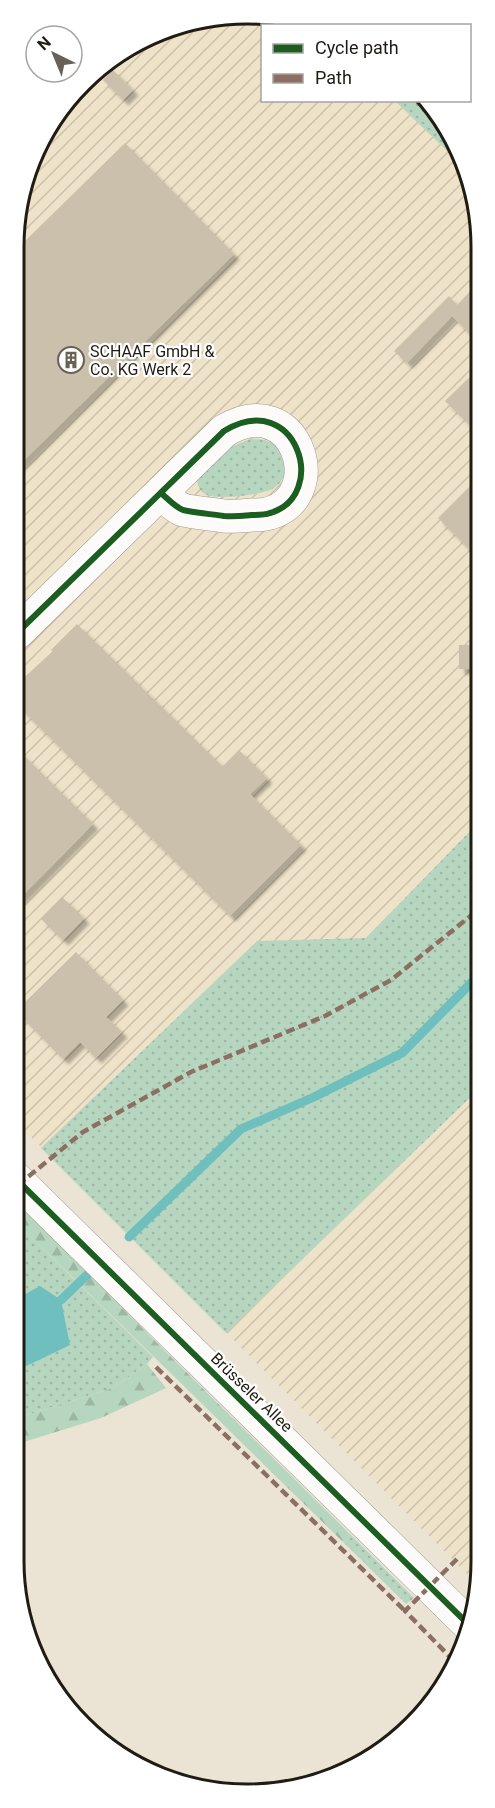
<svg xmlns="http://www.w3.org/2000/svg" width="495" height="1808" font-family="Roboto,sans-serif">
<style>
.industrial{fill:url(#industrial-furrows)}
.grass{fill:url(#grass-dots)}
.forest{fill:url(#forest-firs)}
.water{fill:#6ebfbd}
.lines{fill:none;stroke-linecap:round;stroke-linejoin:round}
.stream{stroke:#6ebfbd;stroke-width:9}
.building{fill:#cac0ab;filter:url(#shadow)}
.minor-casing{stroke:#a09b90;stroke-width:34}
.minor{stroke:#fcfbf9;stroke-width:33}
.quiet{stroke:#8d6e63;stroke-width:4.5;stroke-dasharray:9 4.5;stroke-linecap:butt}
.cycleway-casing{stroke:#fff;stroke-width:10}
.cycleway{stroke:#1b5e20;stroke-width:6}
.labels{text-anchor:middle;stroke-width:4.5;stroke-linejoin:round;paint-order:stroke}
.poi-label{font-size:16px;fill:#211c12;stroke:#fff;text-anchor:start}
.street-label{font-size:16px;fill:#211c12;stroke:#fff}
.rim{fill:none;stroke:#211c12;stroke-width:3}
</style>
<defs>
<pattern id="industrial-furrows" width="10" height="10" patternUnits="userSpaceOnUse" patternTransform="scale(1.5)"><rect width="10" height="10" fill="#eee2c8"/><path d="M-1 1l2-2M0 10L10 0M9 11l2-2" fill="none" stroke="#ccc1ab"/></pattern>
<pattern id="grass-dots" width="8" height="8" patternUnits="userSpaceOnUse" patternTransform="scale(1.5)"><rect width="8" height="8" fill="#b7d6c0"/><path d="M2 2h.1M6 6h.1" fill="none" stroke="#9db7a4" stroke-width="1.8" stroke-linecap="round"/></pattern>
<pattern id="forest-firs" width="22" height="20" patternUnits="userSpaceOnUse" patternTransform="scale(1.5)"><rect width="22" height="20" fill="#b7d6c0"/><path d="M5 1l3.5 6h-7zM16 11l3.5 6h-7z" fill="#9db7a4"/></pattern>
<filter id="shadow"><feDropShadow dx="5.5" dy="5.5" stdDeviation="1.5" flood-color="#0004"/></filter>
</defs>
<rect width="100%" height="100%" fill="#ebe4d5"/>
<path class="industrial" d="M 202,18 L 293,18 L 313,25 L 262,26 L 262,100 L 428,101 L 458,144 L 480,217 L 477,1584 L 15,1121 L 18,202 L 53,118 L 117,53 Z"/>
<path class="grass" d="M 395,101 L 428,101 L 458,144 L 465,168 Z
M 250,439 C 260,439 270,440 277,446 C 292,457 288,481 272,489 C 261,495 218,500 207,495 C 200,492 198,487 197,480 L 233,446 Z
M 478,823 L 478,1090 L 226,1333 L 41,1148 L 257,941 L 366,938 Z
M 15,1221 L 153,1357 L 147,1364 L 113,1388 L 14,1419 Z
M 352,1536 L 414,1598 L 406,1604 L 343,1542 Z"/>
<path class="forest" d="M 15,1200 L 167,1353 L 352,1536 L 343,1542 L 15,1221 Z
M 147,1364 L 166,1388 L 101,1418 L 14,1445 L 14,1419 L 113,1388 Z"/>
<path class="water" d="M 40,1286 L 61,1300 L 70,1345 L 14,1372 L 14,1300 Z"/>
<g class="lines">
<path class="stream" d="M 129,1237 L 241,1129 L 314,1097 L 402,1053 L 478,976
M 61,1300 L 88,1274"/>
</g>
<path class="building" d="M 113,70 L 133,90 L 123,100 L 103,80 Z
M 125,143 L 234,254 L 17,467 L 18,248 Z
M 479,282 L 479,343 L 452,316 L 407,363 L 394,351 L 449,296 L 457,305 Z
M 479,356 L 479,434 L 445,401 L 478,369 L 472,363 Z
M 479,477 L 479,559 L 438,518 Z
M 77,624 L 223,767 L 239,750 L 267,778 L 250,794 L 301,845 L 230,916 L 16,704 L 16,685 L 53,651 L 51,650 Z
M 459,645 L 479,645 L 479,669 L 459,669 Z
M 16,748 L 93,824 L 17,901 L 16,900 Z
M 62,897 L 84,918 L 63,940 L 41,919 Z
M 76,952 L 123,1000 L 106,1017 L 122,1032 L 96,1058 L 80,1042 L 63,1059 L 16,1011 Z"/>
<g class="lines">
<defs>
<path id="minor" d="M 17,633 L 224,431 C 297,387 330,496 270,513 C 265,515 258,515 252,515 C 242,516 234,517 224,516 C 211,514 196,513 183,510 C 175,507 168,499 161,493
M 15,1178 L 469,1625"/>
</defs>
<use href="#minor" class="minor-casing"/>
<use href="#minor" class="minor"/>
<path class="quiet" d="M 18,1185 L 83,1132 L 191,1072 L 325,1016 L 391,980 L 478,910
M 156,1367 L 405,1611
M 454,1661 L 405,1611 L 457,1559"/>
<defs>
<path id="cycleway" d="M 17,633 L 224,431 C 297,387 330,496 270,513 C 265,515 258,515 252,515 C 242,516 234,517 224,516 C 211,514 196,513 183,510 C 175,507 168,499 161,493
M 15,1178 L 469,1625"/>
</defs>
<use href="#cycleway" class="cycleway-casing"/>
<use href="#cycleway" class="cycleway"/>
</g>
<defs>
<symbol id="building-ring" viewBox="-11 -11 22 22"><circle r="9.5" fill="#fff" stroke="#686256" stroke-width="1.5"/><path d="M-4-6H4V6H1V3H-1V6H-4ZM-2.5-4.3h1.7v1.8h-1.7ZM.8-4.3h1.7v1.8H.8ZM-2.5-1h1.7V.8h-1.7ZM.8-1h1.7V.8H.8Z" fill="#686256"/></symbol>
</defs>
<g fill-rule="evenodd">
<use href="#building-ring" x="56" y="345" width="30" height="30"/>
</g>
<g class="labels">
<g class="poi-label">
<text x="90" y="357">SCHAAF GmbH &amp;<tspan x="90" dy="18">Co. KG Werk 2</tspan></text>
</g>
<g class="street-label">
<text transform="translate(252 1392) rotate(44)" y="6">Brüsseler Allee</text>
</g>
</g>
<path d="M0 0H495V1808H0ZM247 24H248A223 223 0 0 1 471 247V1561A223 223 0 0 1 248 1784H247A223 223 0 0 1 24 1561V247A223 223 0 0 1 247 24Z" fill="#fff" fill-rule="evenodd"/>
<path class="rim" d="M247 24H248A223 223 0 0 1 471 247V1561A223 223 0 0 1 248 1784H247A223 223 0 0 1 24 1561V247A223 223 0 0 1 247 24Z"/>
<rect x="261" y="24" width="210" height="78" fill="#ffffff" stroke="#a6a4a0" stroke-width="1.5"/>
<rect x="273" y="44" width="30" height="9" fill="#1b5e20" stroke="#a6a4a0" stroke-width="1.5"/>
<text x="315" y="54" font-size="18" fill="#211c12">Cycle path</text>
<rect x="273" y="74" width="30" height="9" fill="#8d6e63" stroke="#a6a4a0" stroke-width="1.5"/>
<text x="315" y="84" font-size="18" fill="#211c12">Path</text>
<g transform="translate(54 54) rotate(317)"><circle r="28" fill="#ffffff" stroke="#a6a4a0" stroke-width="1.5"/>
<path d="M0-4.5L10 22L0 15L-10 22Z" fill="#686256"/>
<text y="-9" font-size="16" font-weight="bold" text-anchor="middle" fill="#211c12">N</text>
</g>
</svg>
